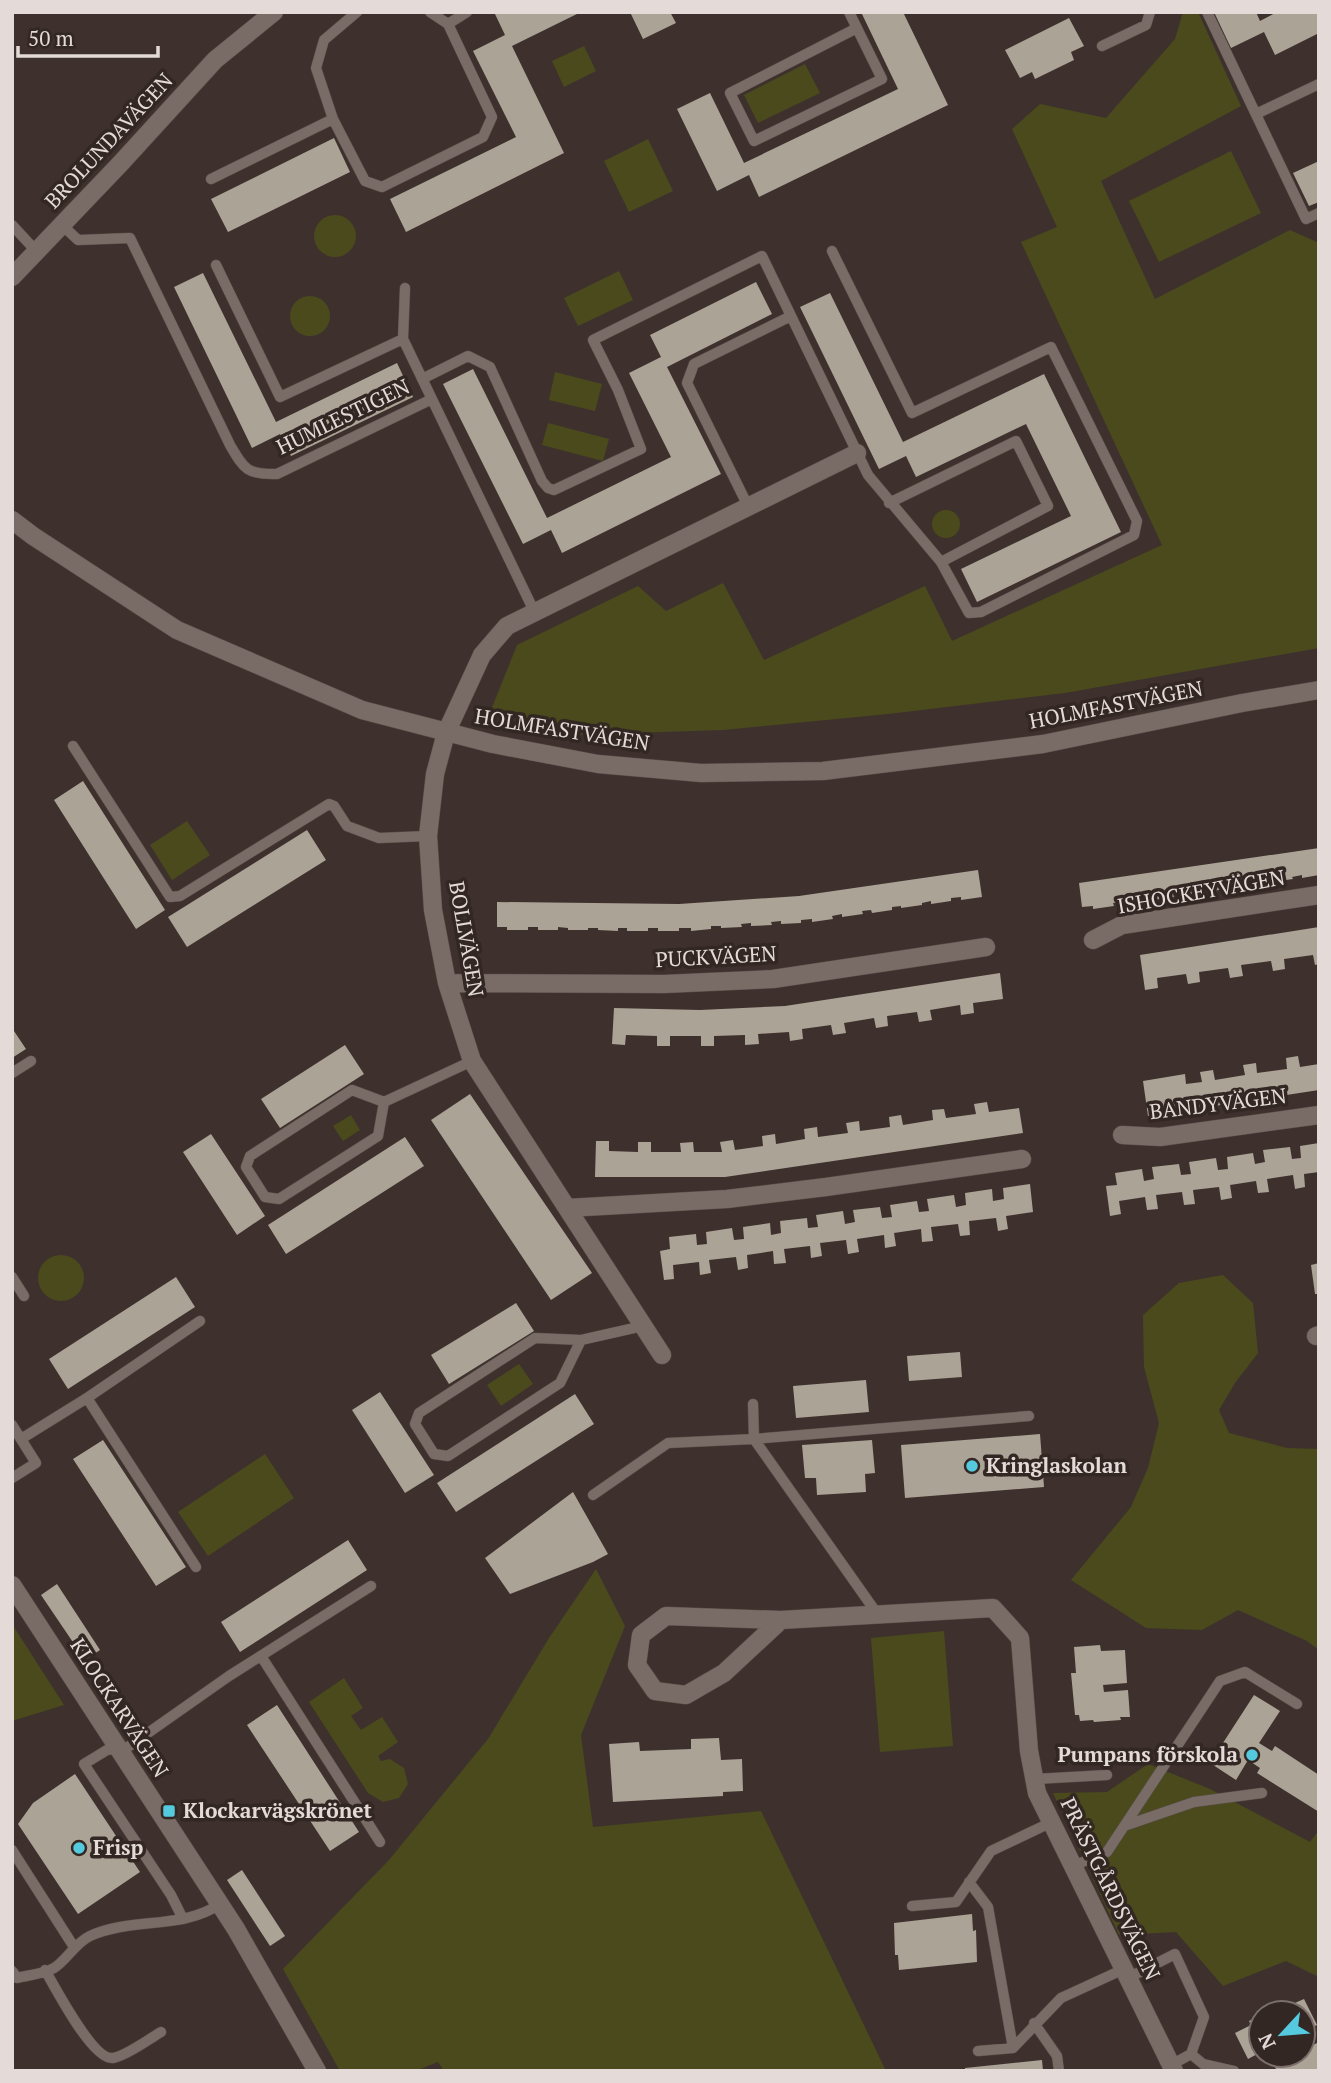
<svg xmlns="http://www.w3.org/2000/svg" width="1331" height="2083" font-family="'PT Serif',serif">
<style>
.green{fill:#4a4a1d}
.building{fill:#aca397}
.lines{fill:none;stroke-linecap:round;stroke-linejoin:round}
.service-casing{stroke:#5a4f4c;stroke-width:11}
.minor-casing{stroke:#5a4f4c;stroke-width:19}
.tertiary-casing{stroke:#5a4f4c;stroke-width:19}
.service{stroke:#796b65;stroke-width:10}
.minor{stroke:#796b65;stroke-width:18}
.tertiary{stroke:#796b65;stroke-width:18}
.poi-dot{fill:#55cadf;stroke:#332723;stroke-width:2.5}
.labels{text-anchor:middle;stroke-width:7;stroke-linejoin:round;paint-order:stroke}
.street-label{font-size:21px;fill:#e4dbd8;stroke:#332723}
.poi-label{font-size:21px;font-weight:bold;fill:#e4dbd8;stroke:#332723;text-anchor:start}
</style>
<rect width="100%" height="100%" fill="#3e312d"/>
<path class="green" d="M 1183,12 L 1198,12 L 1241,106 L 1101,181 L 1155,299 L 1290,230 L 1319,243 L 1319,648 L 1065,693 L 888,714 L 723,730 L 571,735 L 491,710 L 517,645 L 638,586 L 666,611 L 723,583 L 764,660 L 925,586 L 952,641 L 1162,545 L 1021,242 L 1057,227 L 1012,129 L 1040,104 L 1106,118 L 1175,39 Z
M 584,46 L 596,71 L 564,87 L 552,61 Z
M 805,64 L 820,93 L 758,123 L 744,95 Z
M 648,139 L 673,191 L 629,212 L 604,161 Z
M 1231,151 L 1261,213 L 1159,262 L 1129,201 Z
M314 236a21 21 0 1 1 42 0a21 21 0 1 1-42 0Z
M 619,271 L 633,300 L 578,326 L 564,298 Z
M290 316a20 20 0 1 1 40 0a20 20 0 1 1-40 0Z
M 555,372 L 602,384 L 595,411 L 549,400 Z
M 548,423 L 609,439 L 603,461 L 542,445 Z
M932 524a14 14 0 1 1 28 0a14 14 0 1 1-28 0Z
M 187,821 L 210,855 L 172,880 L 150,845 Z
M 351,1115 L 360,1130 L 343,1141 L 333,1126 Z
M38 1278a23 23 0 1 1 46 0a23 23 0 1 1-46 0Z
M 1223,1275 L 1253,1303 L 1258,1353 L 1235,1383 L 1219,1410 L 1229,1433 L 1287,1448 L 1319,1449 L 1319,1650 L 1307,1641 L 1238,1610 L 1202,1630 L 1146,1628 L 1071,1580 L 1131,1507 L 1148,1468 L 1159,1423 L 1144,1367 L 1143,1315 L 1179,1283 Z
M 519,1364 L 533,1384 L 501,1406 L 487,1385 Z
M 265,1454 L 294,1498 L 208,1556 L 178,1512 Z
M 596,1569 L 625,1626 L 581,1735 L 593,1827 L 761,1811 L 886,2071 L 444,2071 L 438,2062 L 415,2071 L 340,2071 L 283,1969 L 389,1860 L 488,1739 L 549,1638 Z
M 12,1624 L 64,1705 L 12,1721 Z
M 944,1631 L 953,1746 L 880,1752 L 871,1638 Z
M 344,1678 L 363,1708 L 351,1716 L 361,1730 L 382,1717 L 398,1742 L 378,1756 L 381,1761 L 390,1759 L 404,1768 L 408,1784 L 399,1798 L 383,1802 L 368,1793 L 309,1702 Z
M 1148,1764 L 1210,1789 L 1310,1842 L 1319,1830 L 1319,1977 L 1286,1961 L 1223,1986 L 1176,1932 L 1119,1935 L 1053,1793 L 1107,1792 Z"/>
<path class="building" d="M 499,12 L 581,12 L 512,46 L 564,153 L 406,232 L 390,199 L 516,137 L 473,51 L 505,35 L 495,14 Z
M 630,12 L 670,12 L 676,23 L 643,39 Z
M 861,12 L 903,12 L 948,105 L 759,197 L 749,175 L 717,191 L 677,109 L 710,93 L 744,163 L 898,89 Z
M 1214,12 L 1256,12 L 1260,21 L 1277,12 L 1319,12 L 1319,33 L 1275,55 L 1264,32 L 1231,48 Z
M 1069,18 L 1084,46 L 1071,52 L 1074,60 L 1035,79 L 1032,72 L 1020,78 L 1005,50 Z
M 334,138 L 350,172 L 228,232 L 211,199 Z
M 1319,161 L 1319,202 L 1309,206 L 1293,173 Z
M 203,273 L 276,422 L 397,363 L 413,397 L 291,456 L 280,434 L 252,448 L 174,287 Z
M 756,282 L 772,314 L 667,367 L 721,474 L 562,553 L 551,530 L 523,544 L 443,384 L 473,369 L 547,518 L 671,457 L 629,373 L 661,357 L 650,335 Z
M 830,293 L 903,442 L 1044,374 L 1121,532 L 977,602 L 961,569 L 1071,516 L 1026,424 L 916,477 L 906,456 L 879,469 L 800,307 Z
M 83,781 L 165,910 L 136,929 L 54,800 Z
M 307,830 L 326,860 L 187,947 L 168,917 Z
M 1319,848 L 1319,875 L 1302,878 L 1302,875 L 1292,877 L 1293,879 L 1272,882 L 1272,880 L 1262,881 L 1263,884 L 1242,887 L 1242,884 L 1232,885 L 1232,888 L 1212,891 L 1212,888 L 1203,890 L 1203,893 L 1183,896 L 1182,893 L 1173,894 L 1174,897 L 1153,900 L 1152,897 L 1143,898 L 1144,901 L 1123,904 L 1123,901 L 1113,903 L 1114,906 L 1093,909 L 1093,906 L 1082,907 L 1079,883 Z
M 978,870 L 982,897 L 961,900 L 961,897 L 951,898 L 951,901 L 931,904 L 931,901 L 922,903 L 922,905 L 901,908 L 901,906 L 892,907 L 892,910 L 872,913 L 871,910 L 862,911 L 863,914 L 842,917 L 842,914 L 832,916 L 833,919 L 812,922 L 812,919 L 801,920 L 801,923 L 781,924 L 781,921 L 771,922 L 772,925 L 751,926 L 751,923 L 741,924 L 742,927 L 721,928 L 721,926 L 711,926 L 711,929 L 691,931 L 691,928 L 679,928 L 679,931 L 658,931 L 658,928 L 648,928 L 648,931 L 627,931 L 627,928 L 618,928 L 618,931 L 598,930 L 598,928 L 588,928 L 588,930 L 568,930 L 568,928 L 558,927 L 558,930 L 538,930 L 538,927 L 528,927 L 528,930 L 507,930 L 507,927 L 497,927 L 497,902 L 679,904 L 799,896 Z
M 1319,927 L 1319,964 L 1315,965 L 1313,955 L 1284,959 L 1285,969 L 1273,971 L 1271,961 L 1241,965 L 1243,976 L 1230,978 L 1228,968 L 1199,972 L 1200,982 L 1188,984 L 1186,974 L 1157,978 L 1158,988 L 1145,990 L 1140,955 Z
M 1000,973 L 1003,999 L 973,1003 L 974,1013 L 961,1015 L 960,1005 L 930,1010 L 932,1020 L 919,1022 L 917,1012 L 887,1016 L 888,1026 L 876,1028 L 874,1018 L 844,1023 L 846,1033 L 833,1035 L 831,1025 L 802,1029 L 803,1039 L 790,1041 L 789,1032 L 758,1034 L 759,1044 L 745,1045 L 745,1035 L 714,1036 L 714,1046 L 701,1046 L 701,1036 L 670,1036 L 670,1046 L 657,1046 L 657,1036 L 626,1035 L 625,1045 L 612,1044 L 614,1008 L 700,1010 L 785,1006 Z
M 12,1028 L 26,1049 L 12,1058 Z
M 345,1045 L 364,1074 L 280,1128 L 261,1099 Z
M 1298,1056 L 1300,1067 L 1319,1064 L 1319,1090 L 1148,1116 L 1143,1081 L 1185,1074 L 1186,1084 L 1202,1082 L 1200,1072 L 1213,1070 L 1215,1080 L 1245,1075 L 1243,1065 L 1256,1063 L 1257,1073 L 1287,1069 L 1286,1058 Z
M 470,1094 L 592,1273 L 551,1300 L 431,1120 Z
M 987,1102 L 989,1112 L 1019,1108 L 1023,1133 L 725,1177 L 595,1177 L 596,1141 L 609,1141 L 609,1151 L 638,1152 L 638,1142 L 651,1142 L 651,1152 L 681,1152 L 680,1143 L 693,1142 L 694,1152 L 722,1152 L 720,1142 L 733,1140 L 735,1150 L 763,1146 L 762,1136 L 775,1134 L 776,1144 L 805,1139 L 804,1129 L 817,1127 L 818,1137 L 848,1133 L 846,1123 L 859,1121 L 860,1131 L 890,1127 L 889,1117 L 901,1115 L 903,1125 L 933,1120 L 932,1110 L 944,1109 L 946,1118 L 976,1114 L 974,1104 Z
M 211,1134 L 265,1216 L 237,1235 L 183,1152 Z
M 405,1137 L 424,1166 L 286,1254 L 268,1225 Z
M 1319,1143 L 1319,1172 L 1304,1174 L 1305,1187 L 1295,1189 L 1293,1175 L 1267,1179 L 1269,1192 L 1258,1193 L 1256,1181 L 1230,1185 L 1232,1198 L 1221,1200 L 1219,1187 L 1193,1190 L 1195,1204 L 1184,1205 L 1182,1192 L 1156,1195 L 1158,1209 L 1147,1210 L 1145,1197 L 1119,1201 L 1121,1214 L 1110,1216 L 1106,1186 L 1117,1185 L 1115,1173 L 1142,1169 L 1144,1181 L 1154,1179 L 1152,1167 L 1179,1164 L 1181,1175 L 1191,1174 L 1189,1162 L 1216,1158 L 1218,1170 L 1228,1169 L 1227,1157 L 1253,1153 L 1255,1164 L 1265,1162 L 1263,1150 L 1290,1147 L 1292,1159 L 1301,1158 L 1300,1146 Z
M 1030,1184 L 1033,1212 L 1006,1216 L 1008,1229 L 998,1231 L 996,1218 L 969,1221 L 970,1235 L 960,1236 L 958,1224 L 931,1227 L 933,1241 L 922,1242 L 921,1229 L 894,1233 L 896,1246 L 885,1248 L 884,1235 L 857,1239 L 859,1252 L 848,1254 L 846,1240 L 820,1243 L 822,1256 L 811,1258 L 810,1246 L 784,1249 L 786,1263 L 774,1264 L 773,1251 L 747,1255 L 748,1268 L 738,1270 L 736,1257 L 709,1260 L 711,1273 L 700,1275 L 699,1262 L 673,1265 L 674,1279 L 664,1280 L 660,1251 L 670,1249 L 669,1237 L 696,1234 L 697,1245 L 707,1244 L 706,1232 L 732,1228 L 734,1240 L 744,1239 L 743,1227 L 770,1223 L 771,1235 L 781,1233 L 780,1221 L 807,1218 L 808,1228 L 818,1227 L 816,1215 L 843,1211 L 845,1224 L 855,1222 L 853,1210 L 880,1207 L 882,1218 L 892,1217 L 890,1205 L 917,1201 L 919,1212 L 929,1211 L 927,1199 L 954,1195 L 956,1207 L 966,1205 L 965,1193 L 992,1189 L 993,1201 L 1004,1199 L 1003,1188 Z
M 1319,1263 L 1319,1294 L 1315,1294 L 1311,1265 Z
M 176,1277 L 195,1307 L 68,1389 L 49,1359 Z
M 516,1303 L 534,1331 L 449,1384 L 431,1355 Z
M 960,1352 L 962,1377 L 909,1381 L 907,1356 Z
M 866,1380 L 869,1412 L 796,1418 L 793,1386 Z
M 380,1392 L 434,1475 L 405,1493 L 352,1410 Z
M 575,1394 L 594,1424 L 456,1512 L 437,1483 Z
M 1040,1434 L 1044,1487 L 905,1498 L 901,1445 Z
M 103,1440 L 186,1567 L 156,1586 L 73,1459 Z
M 872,1440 L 875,1473 L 865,1474 L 866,1492 L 817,1495 L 816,1478 L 805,1478 L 802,1445 Z
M 573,1492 L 608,1554 L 593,1562 L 510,1594 L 485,1558 Z
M 348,1540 L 367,1570 L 240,1652 L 221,1622 Z
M 57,1584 L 100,1650 L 85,1660 L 41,1595 Z
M 1100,1645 L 1101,1651 L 1125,1650 L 1127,1683 L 1103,1685 L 1104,1692 L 1128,1690 L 1130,1717 L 1120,1717 L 1121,1720 L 1094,1722 L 1093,1720 L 1080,1721 L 1079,1715 L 1075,1715 L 1071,1673 L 1076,1673 L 1074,1647 Z
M 1254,1695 L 1280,1711 L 1259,1743 L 1272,1751 L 1275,1746 L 1319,1775 L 1319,1812 L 1257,1773 L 1260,1768 L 1248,1760 L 1236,1780 L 1210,1763 Z
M 277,1705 L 359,1832 L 330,1851 L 247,1725 Z
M 719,1738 L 721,1760 L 742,1759 L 743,1791 L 723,1792 L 723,1796 L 613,1802 L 609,1744 L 639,1742 L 640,1751 L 691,1749 L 691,1739 Z
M 75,1774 L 140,1872 L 78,1914 L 18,1824 L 33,1803 Z
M 242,1870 L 285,1936 L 270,1946 L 227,1880 Z
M 972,1914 L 973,1931 L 976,1930 L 977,1962 L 899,1970 L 898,1955 L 895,1955 L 894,1923 Z
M 1304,1999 L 1317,2025 L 1303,2032 L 1303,2013 L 1264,2013 L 1286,2002 L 1288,2006 Z
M 1261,2015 L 1261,2052 L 1248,2059 L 1235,2033 L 1251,2025 L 1249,2021 Z
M 1319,2042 L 1319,2071 L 1277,2071 L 1269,2055 L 1303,2055 L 1303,2050 Z
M 1042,2060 L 1043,2071 L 965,2071 L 965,2068 Z"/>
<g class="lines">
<defs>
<path id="service" d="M 849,12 L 882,79 L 754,141 L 730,93 L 857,28
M 1207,12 L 1306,219 L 1319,213
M 448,24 L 467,12
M 1102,46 L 1146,25 L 1150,12
M 1256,114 L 1319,84
M 333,119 L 316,68 L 324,40 L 357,12
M 211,179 L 333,119 L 365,181 L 382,187 L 483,137 L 492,117 L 448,24 L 430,12
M 12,225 L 37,252
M 62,225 L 78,240 L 130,238 L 230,445 C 244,469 247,475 277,474 L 432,399
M 832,251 L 912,413 L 1051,347 L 1137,521 L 1134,535 L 981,612 L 969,613 L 941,562
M 216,265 L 280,397 L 403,339
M 405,288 L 403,339 L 534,611
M 422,379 L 468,356 L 490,367 L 542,481 L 548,488 L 554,490 L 641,449 L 618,390 L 593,340 L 762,256 L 868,475 L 941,562 L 1048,506 L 1016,441 L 889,503
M 748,506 L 687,383 L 694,364 L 791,316
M 73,746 L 170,897 L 180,896 L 329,804 L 334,806 L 347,826 L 379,838 L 428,836
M 12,1073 L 31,1061
M 384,1102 L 352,1090 L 250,1156 L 246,1167 L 265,1197 L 279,1199 L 378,1136 L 384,1102 L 472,1061
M 12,1277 L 24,1296
M 581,1340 L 535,1338 L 419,1413 L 415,1424 L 434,1454 L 448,1456 L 560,1383 L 581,1340 L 643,1326
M 87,1398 L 196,1567
M 753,1404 L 754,1439 L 878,1615
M 12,1425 L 36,1463 L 12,1478
M 21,1439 L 87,1398 L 200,1321
M 593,1495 L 668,1443 L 754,1439 L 1029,1416
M 261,1656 L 380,1842
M 1035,1779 L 1107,1775
M 1124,1826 L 1194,1802 L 1262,1793
M 12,1850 L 74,1947
M 1073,1866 L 1107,1852 L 1220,1681 L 1245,1672 L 1297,1704
M 969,1882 L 988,1907 L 1013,2048
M 912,1906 L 956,1902 L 991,1851 L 1052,1822
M 183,1919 L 171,1895 L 84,1764 L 107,1750 L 128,1747 L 229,1676 L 371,1586
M 45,1970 C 55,1987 93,2061 113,2058 C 126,2056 149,2039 161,2032
M 12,1971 L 17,1978 C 28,1975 44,1974 54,1968 C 67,1960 75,1943 90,1936 C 131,1917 182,1930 220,1904
M 1128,1978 L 1175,1954 L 1204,2017 L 1191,2054
M 1034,2023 L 1057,2056 L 1059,2071
M 978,2051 L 1013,2048 L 1061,1998 L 1124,1969
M 1171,2065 L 1191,2054 L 1203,2064 L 1234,2071"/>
<path id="minor" d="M 12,277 L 120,164 L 215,60 L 274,12
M 1093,940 L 1122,925 L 1319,895
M 447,983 L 664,984 L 773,979 L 986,947
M 1122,1135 L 1160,1137 L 1319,1115
M 567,1208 L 727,1199 L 826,1187 L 1022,1159
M 1316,1336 L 1319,1335
M 662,1355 L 472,1061 L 447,983 L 433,910 L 428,836 L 435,774 L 446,733 L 482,655 L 507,626 L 857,453
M 12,1585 L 236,1929 L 317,2071
M 781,1620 L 724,1673 L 686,1695 L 655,1691 L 637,1665 L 641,1635 L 666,1616 L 781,1620 L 993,1608 L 1020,1638 L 1029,1751 L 1037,1793 L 1174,2071"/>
<path id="tertiary" d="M 12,520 L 33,536 L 177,630 L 362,710 L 493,744 L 598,764 L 701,773 L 823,771 L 1043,744 L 1242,703 L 1319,690"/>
</defs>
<use href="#service" class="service-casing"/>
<use href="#minor" class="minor-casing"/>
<use href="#tertiary" class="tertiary-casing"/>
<use href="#service" class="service"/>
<use href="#minor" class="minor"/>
<use href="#tertiary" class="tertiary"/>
</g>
<g class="poi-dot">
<circle cx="972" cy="1466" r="7"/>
<circle cx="1252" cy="1755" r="7"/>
<rect x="162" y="1804" width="14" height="14" rx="3.5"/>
<circle cx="79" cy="1848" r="7"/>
</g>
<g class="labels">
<g class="street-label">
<text transform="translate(109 141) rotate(-47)" y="7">BROLUNDAVÄGEN</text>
<text transform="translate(343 417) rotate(-26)" y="7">HUMLESTIGEN</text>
<text transform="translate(1116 705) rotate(-11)" y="7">HOLMFASTVÄGEN</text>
<text transform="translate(562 730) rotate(9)" y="7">HOLMFASTVÄGEN</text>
<text transform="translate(1201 892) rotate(-10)" y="7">ISHOCKEYVÄGEN</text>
<text transform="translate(466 939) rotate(80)" y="7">BOLLVÄGEN</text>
<text transform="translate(716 957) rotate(-3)" y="7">PUCKVÄGEN</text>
<text transform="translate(1218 1104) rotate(-7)" y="7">BANDYVÄGEN</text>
<text transform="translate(119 1708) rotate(57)" y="7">KLOCKARVÄGEN</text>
<text transform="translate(1110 1889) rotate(64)" y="7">PRÄSTGÅRDSVÄGEN</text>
</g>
<g class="poi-label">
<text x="986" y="1473">Kringlaskolan</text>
<text x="1238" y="1762" text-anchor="end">Pumpans förskola</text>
<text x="183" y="1818">Klockarvägskrönet</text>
<text x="93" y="1855">Frisp</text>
</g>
</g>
<rect width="1331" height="2083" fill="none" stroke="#e4dbd8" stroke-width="28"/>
<g transform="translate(1282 2034) rotate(244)"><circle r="33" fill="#332723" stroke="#7a6f6b" stroke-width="2"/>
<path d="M0-5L12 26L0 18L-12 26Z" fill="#55cadf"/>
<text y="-10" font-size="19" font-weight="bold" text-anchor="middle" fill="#e4dbd8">N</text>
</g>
<path d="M18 46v10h140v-10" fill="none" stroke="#e4dbd8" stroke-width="3.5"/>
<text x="28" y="46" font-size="21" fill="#e4dbd8" stroke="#332723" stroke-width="5" paint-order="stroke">50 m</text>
</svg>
